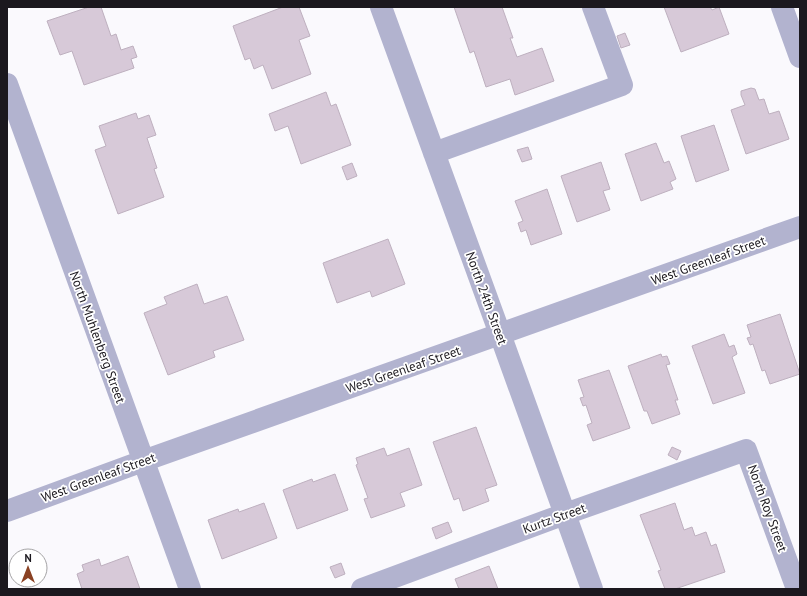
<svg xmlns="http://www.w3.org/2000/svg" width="807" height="596" font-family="'PT Sans',sans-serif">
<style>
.building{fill:#d7c9d8;stroke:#beb0bf}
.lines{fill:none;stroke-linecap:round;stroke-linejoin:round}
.minor{stroke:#b2b3cf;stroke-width:22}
.labels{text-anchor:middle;stroke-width:3.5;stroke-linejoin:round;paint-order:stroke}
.street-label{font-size:13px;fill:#1b181e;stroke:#fff}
</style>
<rect width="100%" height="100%" fill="#faf9fd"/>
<path class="building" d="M 89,7 L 101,7 L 111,36 L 116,34 L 121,50 L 133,46 L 137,57 L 131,59 L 134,68 L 84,85 L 72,51 L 60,55 L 47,21 Z
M 283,7 L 299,7 L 310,36 L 299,40 L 311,74 L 272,89 L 263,65 L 254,69 L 250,58 L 245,60 L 233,26 Z
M 454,7 L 502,7 L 513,38 L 510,38 L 517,57 L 542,48 L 554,81 L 515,95 L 510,79 L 486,87 L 474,51 L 470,53 Z
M 664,7 L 710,7 L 712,10 L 719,7 L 729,34 L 681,52 Z
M 625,33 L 630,45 L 621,48 L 617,36 Z
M 751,88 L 755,89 L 759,100 L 764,99 L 769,114 L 779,111 L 789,139 L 746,154 L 731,110 L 745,105 L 741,95 L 741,91 Z
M 326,92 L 331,106 L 336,104 L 351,145 L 301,164 L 288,126 L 275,131 L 269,114 Z
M 136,113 L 138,119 L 149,115 L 156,135 L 147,138 L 157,168 L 154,169 L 164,197 L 118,214 L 95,150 L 106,146 L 99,126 Z
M 714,125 L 729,170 L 696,182 L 681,136 Z
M 656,143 L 664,163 L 669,161 L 676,179 L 670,182 L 673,189 L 641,201 L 625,154 Z
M 528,147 L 532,159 L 522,162 L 517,150 Z
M 601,162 L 610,189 L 603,191 L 610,210 L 577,222 L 561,176 Z
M 352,163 L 357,176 L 347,180 L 342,167 Z
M 547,189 L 562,234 L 531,245 L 526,230 L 521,232 L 518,223 L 523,221 L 515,201 Z
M 388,239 L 405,284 L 372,297 L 370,291 L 337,303 L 323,263 Z
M 197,284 L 204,304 L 227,296 L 244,340 L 213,351 L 215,357 L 168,375 L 144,313 L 167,304 L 164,297 Z
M 780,314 L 800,374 L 770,384 L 765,370 L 762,371 L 753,344 L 750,345 L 747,338 L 751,337 L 747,325 Z
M 724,334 L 729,347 L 734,345 L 737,354 L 732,357 L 745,393 L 713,404 L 692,346 Z
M 661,354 L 662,357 L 667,356 L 670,364 L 666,365 L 678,400 L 675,400 L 680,414 L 652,424 L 647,411 L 644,411 L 628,366 Z
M 609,370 L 630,428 L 593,441 L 587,425 L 592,423 L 586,405 L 583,406 L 580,398 L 584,397 L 578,380 Z
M 476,427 L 497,485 L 485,489 L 489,501 L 463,511 L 459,498 L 454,500 L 433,442 Z
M 672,447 L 681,451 L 677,460 L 668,455 Z
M 384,448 L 387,456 L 409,448 L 422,485 L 400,493 L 405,506 L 371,518 L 364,499 L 368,498 L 356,465 L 358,464 L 356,458 Z
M 335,474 L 348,510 L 297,529 L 283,490 L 312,479 L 313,482 Z
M 264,503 L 277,538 L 222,559 L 208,520 L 238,509 L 239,512 Z
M 675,503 L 684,530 L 692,527 L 695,536 L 706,532 L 711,546 L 716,544 L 725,572 L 675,589 L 665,589 L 658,571 L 661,570 L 640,515 Z
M 448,522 L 452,532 L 436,539 L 432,528 Z
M 128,556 L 140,589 L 82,589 L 77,574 L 84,571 L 82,565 L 99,559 L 101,566 Z
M 341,563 L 345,574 L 335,578 L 330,567 Z
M 489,566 L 498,589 L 459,589 L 455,579 Z"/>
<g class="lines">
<path class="minor" d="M 381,7 L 500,334 L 592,589
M 782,7 L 800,57
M 7,84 L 190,589
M 434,153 L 622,85 L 593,7
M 7,511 L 143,461 L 500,334 L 800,227
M 362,589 L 565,514 L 746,450 L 797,589"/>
</g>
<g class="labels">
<g class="street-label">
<text transform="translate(708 260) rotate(-20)" y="5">West Greenleaf Street</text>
<text transform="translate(487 298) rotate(70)" y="5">North 24th Street</text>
<text transform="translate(98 337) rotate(70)" y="5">North Muhlenberg Street</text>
<text transform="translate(403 369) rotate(-19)" y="5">West Greenleaf Street</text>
<text transform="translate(98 477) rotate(-20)" y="5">West Greenleaf Street</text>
<text transform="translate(768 508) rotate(70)" y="5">North Roy Street</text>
<text transform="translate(554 518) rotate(-20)" y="5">Kurtz Street</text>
</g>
</g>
<rect width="807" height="596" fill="none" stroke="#1b181e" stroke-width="16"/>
<g transform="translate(28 568)"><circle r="19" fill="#ffffff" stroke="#a4a3a5"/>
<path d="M0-3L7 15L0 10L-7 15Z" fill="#8a4123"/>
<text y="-6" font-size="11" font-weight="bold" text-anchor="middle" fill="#1b181e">N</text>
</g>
</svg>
